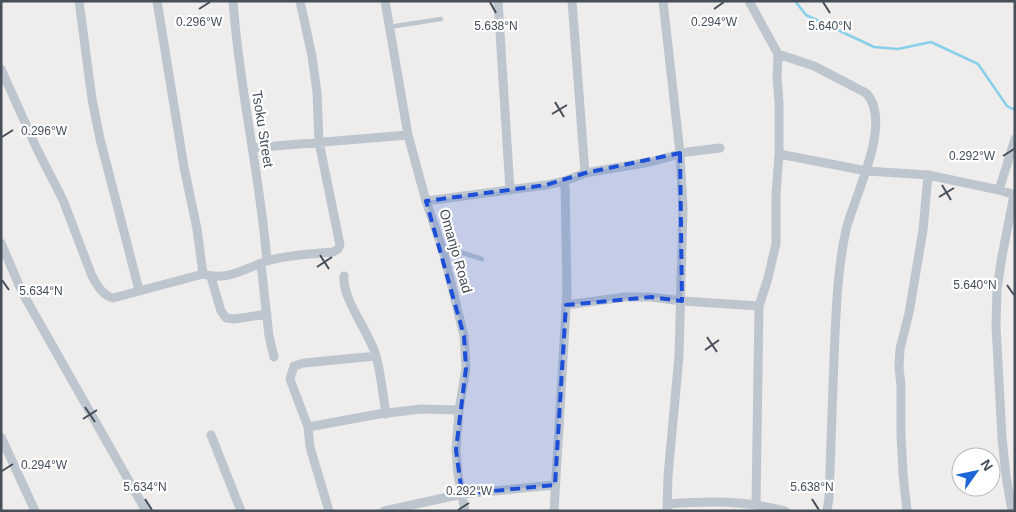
<svg xmlns="http://www.w3.org/2000/svg" width="1016" height="512" font-family="Helvetica,sans-serif">
<style>
.lines{fill:none;stroke-linecap:round;stroke-linejoin:round}
.stream{stroke:#88d0e9;stroke-width:2.5}
.lane{stroke:#bdc6ce;stroke-width:4.5}
.street{stroke:#bdc6ce;stroke-width:9}
.marked{fill:#1d4ed8;fill-opacity:0.2;stroke:#1d4ed8;stroke-width:4;stroke-dasharray:10 6;stroke-linejoin:round}
.ticks{fill:none;stroke:#454e59;stroke-width:2}
.labels{text-anchor:middle;stroke-width:4.5;stroke-linejoin:round;paint-order:stroke}
.street-label{font-size:14px;fill:#454e59;stroke:#fff}
.ticks-label{font-size:12px;text-anchor:middle;fill:#454e59;stroke:#fff;stroke-width:4.5;stroke-linejoin:round;paint-order:stroke}
</style>
<rect width="100%" height="100%" fill="#efecec"/>
<g class="lines">
<path class="stream" d="M 795,1 L 806,15 L 874,47 L 898,49 L 931,42 L 978,64 L 1007,106 L 1015,110"/>
<path class="lane" d="M 389,27 L 441,19
M 443,251 L 460,252 L 482,259"/>
<path class="street" d="M 79,1 L 92,99 L 100,139 L 139,290
M 157,1 L 184,167 L 197,229 L 203,274
M 233,1 C 239,89 260,174 267,261
M 385,1 L 408,135 L 426,201 L 443,251 L 464,336 L 466,368 L 459,410 L 456,450 L 458,475 L 465,511
M 498,1 L 510,190
M 572,1 L 585,173
M 663,1 L 680,153 L 683,208 L 679,356 L 668,476 L 667,511
M 749,1 L 778,54 L 777,77 L 779,102 L 779,154 L 776,194 L 776,244 L 768,278 L 759,306 L 756,504
M 778,54 L 814,66 L 866,93 C 894,122 854,196 846,230 C 837,271 836,315 834,358 C 832,405 831,451 829,498 L 827,511
M 1,69 L 37,149 L 63,200 L 92,276 C 97,285 102,295 113,298 L 203,274 C 226,282 246,268 267,261 C 285,255 313,254 333,252 L 338,249 L 340,245 L 319,142 L 317,92 L 312,56 L 300,1
M 252,148 L 408,135
M 779,154 L 867,171 L 928,175 L 999,190 L 1015,195
M 999,190 L 1015,139
M 426,201 L 546,185 L 565,181 L 585,173 L 650,162 L 687,152 L 720,148
M 1,243 L 22,292 L 146,511
M 261,264 L 269,336 L 274,357
M 344,276 C 342,300 369,331 376,356 C 381,374 383,395 386,414
M 211,277 L 221,311 L 226,318 L 235,319 L 267,314
M 566,305 L 625,297 L 651,297 L 682,301 L 759,306
M 308,427 L 379,414 L 421,409 L 459,410
M 211,435 L 241,511
M 1,437 L 35,511
M 667,504 C 709,501 744,500 785,511
M 329,511 L 310,447 L 308,427 L 290,379 L 294,366 L 304,363 L 376,356
M 384,511 L 462,494 L 555,485
M 554,511 L 567,292 L 565,181
M 907,511 L 903,474 L 901,435 L 901,385 L 899,368 L 900,349 L 909,313 L 923,230 L 928,175
M 1012,511 L 1006,476 L 1002,438 L 996,326 L 997,289 L 1002,256 L 1014,195"/>
</g>
<path class="marked" d="M 680,153 L 682,301 L 651,297 L 566,305 L 555,485 L 462,494 L 456,450 L 466,368 L 464,336 L 426,201 L 546,185 L 585,173 Z"/>
<path class="ticks" d="M 490,2 L 496,13M 823,2 L 830,13M 199,9 L 210,2M 714,9 L 724,2M 555,102 L 564,117M 552,114 L 567,105M 2,137 L 13,130M 1003,156 L 1014,149M 942,185 L 951,200M 939,197 L 954,188M 320,255 L 329,269M 317,267 L 332,257M 2,280 L 9,290M 1007,285 L 1014,295M 707,337 L 717,352M 705,350 L 719,340M 85,407 L 95,422M 83,419 L 97,410M 2,471 L 13,464M 145,499 L 152,510M 812,499 L 819,510M 458,510 L 469,503"/>
<g class="labels">
<g class="street-label">
<text transform="translate(263 129) rotate(81)" y="5">Tsoku Street</text>
<text transform="translate(456 251) rotate(74)" y="5">Omanjo Road</text>
</g>
</g>
<g class="ticks-label">
<text x="714" y="26">0.294°W</text>
<text x="199" y="26">0.296°W</text>
<text x="496" y="30">5.638°N</text>
<text x="830" y="30">5.640°N</text>
<text x="44" y="135">0.296°W</text>
<text x="972" y="160">0.292°W</text>
<text x="975" y="289">5.640°N</text>
<text x="41" y="295">5.634°N</text>
<text x="44" y="469">0.294°W</text>
<text x="145" y="491">5.634°N</text>
<text x="812" y="491">5.638°N</text>
<text x="469" y="495">0.292°W</text>
</g>
<rect width="1016" height="512" fill="none" stroke="#454e59" stroke-width="5"/>
<g transform="translate(976 472) rotate(57)"><circle r="24" fill="#ffffff" stroke="#b5b8bd"/>
<path d="M0-4L9 19L0 12L-9 19Z" fill="#1d65d8"/>
<text y="-8" font-size="14" font-weight="bold" text-anchor="middle" fill="#454e59">N</text>
</g>
</svg>
